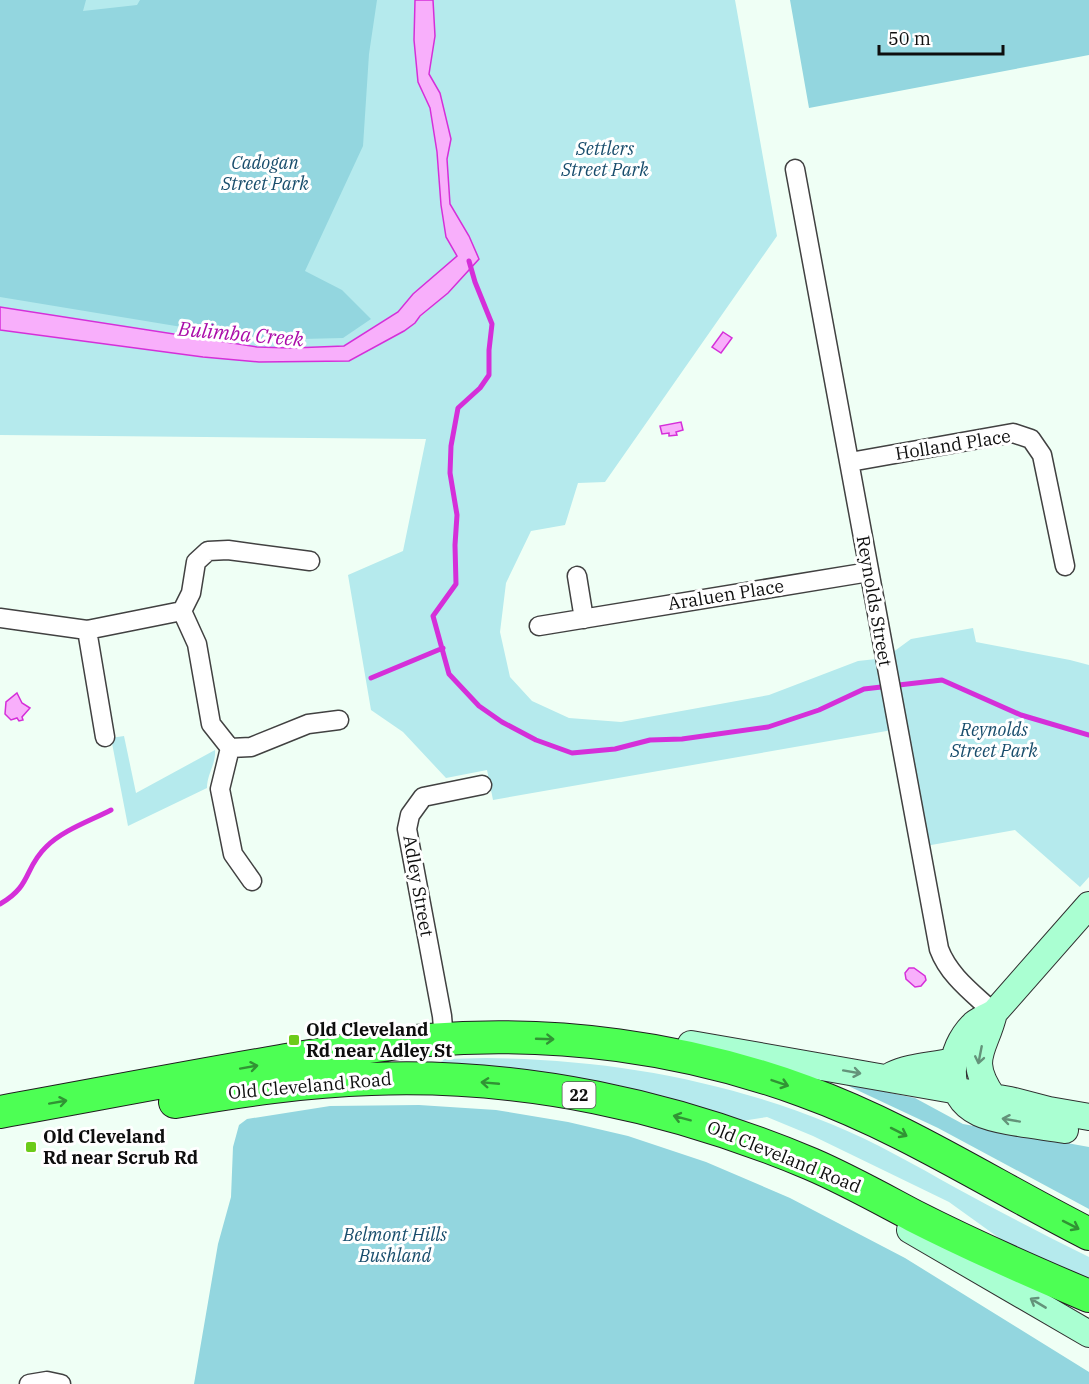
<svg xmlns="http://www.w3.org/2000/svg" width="1089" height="1384" font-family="'IBM Plex Serif',serif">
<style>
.green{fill:#b5eaed}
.forest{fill:#93d6df}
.water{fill:#f8affb;stroke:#d52fd9;stroke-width:1.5}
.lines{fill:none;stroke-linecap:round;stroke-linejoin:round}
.stream{stroke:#d52fd9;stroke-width:5}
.street-casing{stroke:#414141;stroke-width:21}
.secondary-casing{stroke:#303030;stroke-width:28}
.highway-casing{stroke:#1f1f1f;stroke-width:34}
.street{stroke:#fff;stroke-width:18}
.secondary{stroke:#aaffd2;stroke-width:26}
.highway{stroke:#4dff54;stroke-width:32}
.oneway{stroke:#319334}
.oneway2{stroke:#64937a}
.poi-dot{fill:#6ccb1a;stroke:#fff;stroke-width:2}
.labels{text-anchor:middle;stroke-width:6;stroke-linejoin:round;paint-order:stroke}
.shield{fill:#fff;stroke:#565656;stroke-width:1.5}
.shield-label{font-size:16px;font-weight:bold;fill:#0e0e0e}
.park-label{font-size:18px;font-style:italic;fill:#184d6c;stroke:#fff}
.street-label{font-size:18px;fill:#0e0e0e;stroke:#fff}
.poi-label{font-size:18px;font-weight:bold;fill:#0e0e0e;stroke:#fff;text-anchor:start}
.water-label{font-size:20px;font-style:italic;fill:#ab0ca9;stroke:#fff}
</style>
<rect width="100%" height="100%" fill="#effff5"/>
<path class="green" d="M 0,0 L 416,0 L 418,82 L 430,108 L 435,130 L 441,206 L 446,237 L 457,256 L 413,294 L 398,312 L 344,346 L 292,348 L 257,347 L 0,307 Z
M 433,0 L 735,0 L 777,236 L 605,482 L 578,483 L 565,525 L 531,531 L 506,583 L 500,632 L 510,677 L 532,701 L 569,718 L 621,722 L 769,695 L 858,661 L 885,658 L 911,639 L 973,628 L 976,642 L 1070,660 L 1089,665 L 1089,877 L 1080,887 L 1015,830 L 920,847 L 898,729 L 493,800 L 487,770 L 446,778 L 403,732 L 371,710 L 348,575 L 403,551 L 426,439 L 0,435 L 0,330 L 203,357 L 349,360 L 404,331 L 448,293 L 459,280 L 469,236 L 450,204 L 447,159 L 451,139 L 440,94 L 429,74 Z
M 124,736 L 136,793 L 215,750 C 216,764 207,774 207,788 L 128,826 L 111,738 Z
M 486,1058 C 605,1059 721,1079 831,1124 C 875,1142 915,1165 956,1188 C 1000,1212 1044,1235 1089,1257 L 1089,1280 L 1006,1243 L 949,1202 L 813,1136 L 767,1117 L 742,1121 L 670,1099 L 578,1078 L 532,1071 L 438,1064 L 445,1059 Z"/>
<path class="forest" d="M 0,0 L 86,0 L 83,11 L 137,5 L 140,0 L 377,0 L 369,54 L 363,146 L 305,271 L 342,290 L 371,319 L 343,338 L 260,340 L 0,297 Z
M 790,0 L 1089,0 L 1089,55 L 809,108 Z
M 842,1083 L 915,1098 L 963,1124 L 1089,1147 L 1089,1209 L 938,1128 Z
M 419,1105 L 496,1110 L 568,1122 L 628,1136 L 706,1162 L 790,1198 L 905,1258 L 1089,1372 L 1089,1384 L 194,1384 L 218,1244 L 231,1197 L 233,1147 L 239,1125 L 247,1119 L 330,1106 Z"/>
<path class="water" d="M 415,0 L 433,0 L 435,36 L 429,74 L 440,93 L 451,139 L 447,159 L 450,204 L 469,236 L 479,259 L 448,293 L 420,316 L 415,323 L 404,331 L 349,361 L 259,362 L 203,357 L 0,330 L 0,307 L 257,347 L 292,348 L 344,346 L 398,312 L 413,294 L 457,256 L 446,237 L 441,205 L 437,152 L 430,108 L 418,82 L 414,40 Z
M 723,332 L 732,338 L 721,353 L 712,347 Z
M 681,422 L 683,430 L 676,432 L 677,435 L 669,436 L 669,433 L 662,434 L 660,426 Z
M 17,693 L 22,703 L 30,708 L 22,717 L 23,720 L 19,721 L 17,718 L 11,720 L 5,714 L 6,702 Z
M 909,968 L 914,968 L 925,976 L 926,980 L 921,986 L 915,987 L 906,979 L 905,973 Z"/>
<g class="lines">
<path class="stream" d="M 469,261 L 475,282 L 492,324 L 489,350 L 489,375 L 480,388 L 458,408 L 451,446 L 450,473 L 457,515 L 455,545 L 456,584 L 433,616 L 449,674 L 479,706 L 502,722 L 536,740 L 572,753 L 615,749 L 650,740 L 682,739 L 768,727 L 819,710 L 864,689 L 942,680 L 1021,715 L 1089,735
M 371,678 L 443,648
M 0,904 C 32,886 24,868 46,847 C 63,830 90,821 111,810"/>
<defs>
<path id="street" d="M 795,169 L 939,949 C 949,976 973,993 994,1013
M 850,462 L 1013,433 L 1031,439 L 1042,455 L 1065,566
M 577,576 L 584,619
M 182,611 L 191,593 L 196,562 L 208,551 L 228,550 L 310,561
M 0,618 L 87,630 L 182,611 L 197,644 L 211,724 L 230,748 L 251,747 L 308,724 L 339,720
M 539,626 L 869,572
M 87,630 L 105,737
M 230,748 L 220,789 L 233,854 L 252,881
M 444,1039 L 442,1016 L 407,829 L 410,815 L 423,797 L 482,785
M 29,1384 L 47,1381 L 61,1384"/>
<path id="secondary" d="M 691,1044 L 1010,1100 L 1049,1110 L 1089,1117
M 892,1075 C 910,1066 933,1066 953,1061
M 993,1097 C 966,1058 985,1051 994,1013
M 1065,1130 C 1042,1126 998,1122 979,1113 C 942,1096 948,1049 974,1024 C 980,1019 988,1016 994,1013 L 1089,905
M 910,1230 L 1089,1334"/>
<path id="highway" d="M 175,1102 C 240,1091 305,1081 371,1079 C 522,1073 673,1106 811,1164 C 846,1179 880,1198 914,1216 C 971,1245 1030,1271 1089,1296
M 0,1112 C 94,1095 187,1077 281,1061 C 329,1053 378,1044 428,1040 C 554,1030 684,1047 804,1091 C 904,1127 994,1186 1089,1234"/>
</defs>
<use href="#street" class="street-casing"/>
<use href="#secondary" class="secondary-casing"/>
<use href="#highway" class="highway-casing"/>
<use href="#street" class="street"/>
<use href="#secondary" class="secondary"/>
<use href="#highway" class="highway"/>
</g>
<defs><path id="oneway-shaft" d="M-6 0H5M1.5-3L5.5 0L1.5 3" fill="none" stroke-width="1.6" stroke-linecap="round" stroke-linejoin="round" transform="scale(1.5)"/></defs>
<g class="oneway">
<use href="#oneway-shaft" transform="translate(545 1039) rotate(2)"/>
<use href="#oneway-shaft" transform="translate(249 1067) rotate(-10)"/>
<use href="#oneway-shaft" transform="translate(490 1083) rotate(-175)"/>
<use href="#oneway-shaft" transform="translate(780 1083) rotate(19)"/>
<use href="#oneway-shaft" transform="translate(58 1102) rotate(-10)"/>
<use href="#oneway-shaft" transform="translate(682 1118) rotate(-165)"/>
<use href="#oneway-shaft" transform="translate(899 1132) rotate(27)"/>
<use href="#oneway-shaft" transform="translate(1071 1225) rotate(27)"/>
</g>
<g class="oneway2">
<use href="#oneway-shaft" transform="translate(980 1055) rotate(101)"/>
<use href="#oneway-shaft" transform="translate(852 1072) rotate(10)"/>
<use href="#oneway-shaft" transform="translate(1011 1120) rotate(-170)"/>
<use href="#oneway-shaft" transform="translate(1038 1303) rotate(-149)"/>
</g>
<g class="poi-dot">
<rect x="288" y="1034" width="12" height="12" rx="3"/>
<rect x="25" y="1141" width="12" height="12" rx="3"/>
</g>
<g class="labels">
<rect class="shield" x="562.5" y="1082" width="33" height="26" rx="4.5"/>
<g class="shield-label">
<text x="579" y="1101">22</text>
</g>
<g class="park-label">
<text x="605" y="155">Settlers<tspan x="605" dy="21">Street Park</tspan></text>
<text x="265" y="169">Cadogan<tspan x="265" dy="21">Street Park</tspan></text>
<text x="994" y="736">Reynolds<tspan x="994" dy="21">Street Park</tspan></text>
<text x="395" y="1241">Belmont Hills<tspan x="395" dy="21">Bushland</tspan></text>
</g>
<g class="street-label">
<text transform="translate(953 445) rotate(-9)" y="6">Holland Place</text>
<text transform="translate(726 595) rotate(-9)" y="6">Araluen Place</text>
<text transform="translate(874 601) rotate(80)" y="6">Reynolds Street</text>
<text transform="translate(418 886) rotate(80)" y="6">Adley Street</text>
<text transform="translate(310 1086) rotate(-5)" y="6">Old Cleveland Road</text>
<text transform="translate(784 1157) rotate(22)" y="6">Old Cleveland Road</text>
</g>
<g class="poi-label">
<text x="306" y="1036">Old Cleveland<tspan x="306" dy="21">Rd near Adley St</tspan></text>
<text x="43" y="1143">Old Cleveland<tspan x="43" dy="21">Rd near Scrub Rd</tspan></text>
</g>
<g class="water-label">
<text transform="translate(241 334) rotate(5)" y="7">Bulimba Creek</text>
</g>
</g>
<path d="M879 45v9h124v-9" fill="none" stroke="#0e0e0e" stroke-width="3"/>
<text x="888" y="45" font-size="18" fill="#0e0e0e" stroke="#ffffff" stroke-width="4.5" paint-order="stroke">50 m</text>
</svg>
